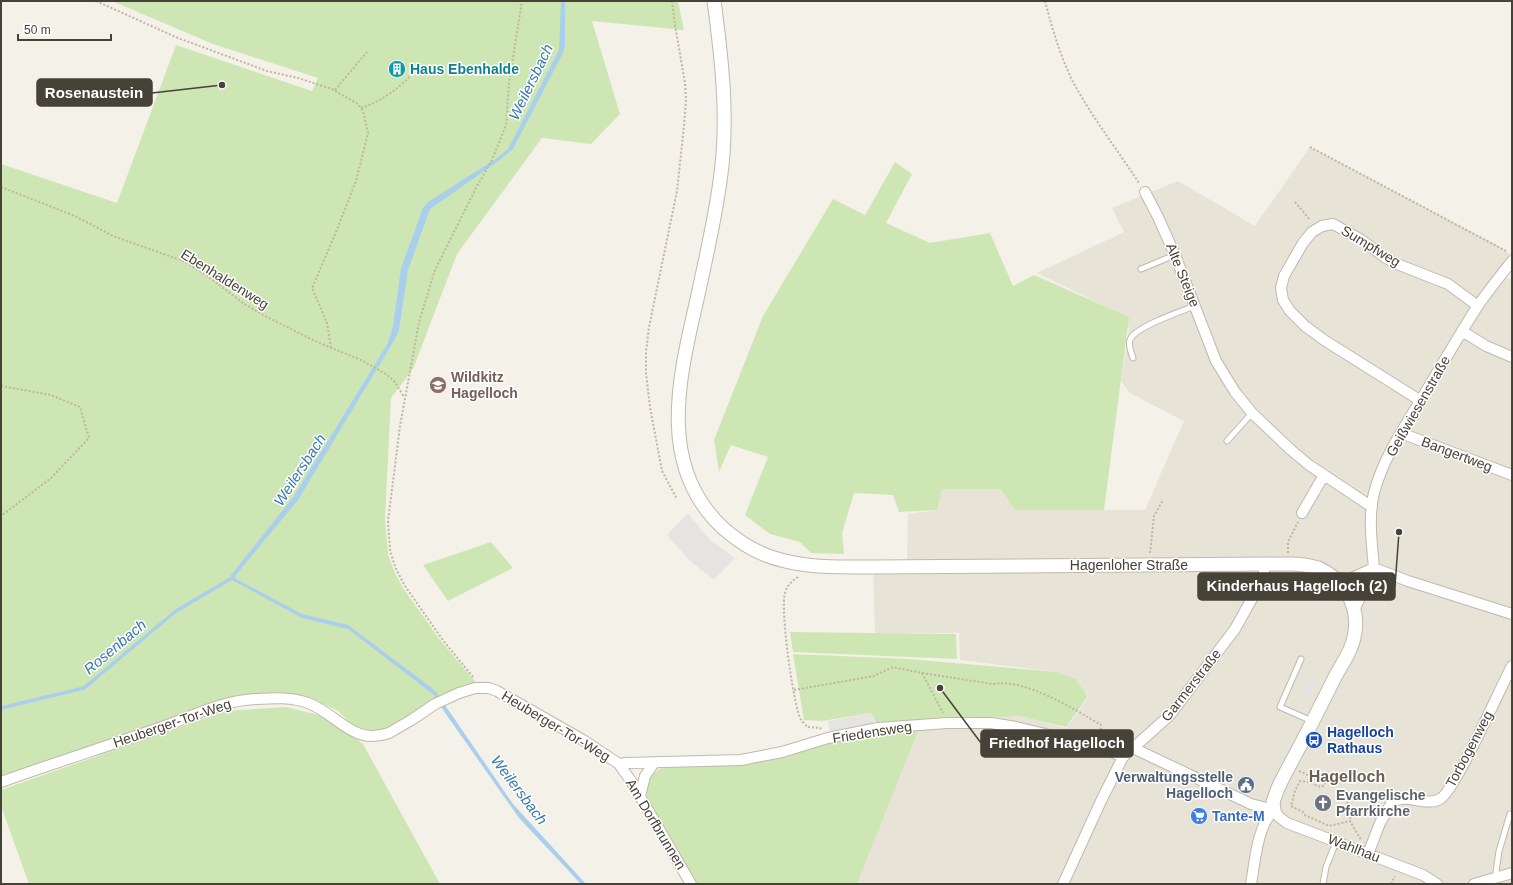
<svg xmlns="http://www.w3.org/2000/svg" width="1513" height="885" font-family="Arial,sans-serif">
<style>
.residential{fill:#e7e3d7}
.green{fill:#cee6b4}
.parking{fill:#e5e4e1}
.water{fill:#a9cfed}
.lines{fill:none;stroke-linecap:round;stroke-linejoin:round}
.stream{stroke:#a9cfed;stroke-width:3.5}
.service-casing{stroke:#bfb9ac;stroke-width:7}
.minor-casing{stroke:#bfb9ac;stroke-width:12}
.tertiary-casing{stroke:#bfb9ac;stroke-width:15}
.path{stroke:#c0b59e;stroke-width:2;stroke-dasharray:2 2;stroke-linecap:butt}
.service{stroke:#fff;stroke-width:5}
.minor{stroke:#fff;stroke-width:10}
.tertiary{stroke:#fff;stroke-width:13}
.labels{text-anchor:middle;stroke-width:3;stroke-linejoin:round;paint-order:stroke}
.culture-label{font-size:14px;font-weight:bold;fill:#0d838f;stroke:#fff;text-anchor:start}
.street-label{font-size:14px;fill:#474238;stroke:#fff}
.education-label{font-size:14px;font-weight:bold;fill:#785e54;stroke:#fff;text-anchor:start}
.transit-label{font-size:14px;font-weight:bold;fill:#164399;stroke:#fff;text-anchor:start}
.service-label{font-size:14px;font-weight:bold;fill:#4e5e75;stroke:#fff;text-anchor:end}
.worship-label{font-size:14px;font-weight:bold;fill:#5b616d;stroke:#fff;text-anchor:start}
.shop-label{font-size:14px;font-weight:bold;fill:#366cbe;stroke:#fff;text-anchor:start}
.water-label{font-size:15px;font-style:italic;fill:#3578af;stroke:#fff}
.quarter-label{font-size:16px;font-weight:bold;fill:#6a604f;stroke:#fff}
.leader{fill:none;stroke:#474238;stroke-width:1.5}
.callout-dot{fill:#474238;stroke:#fff;stroke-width:1.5}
.callout{fill:#474238;stroke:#474238;stroke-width:1.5}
.callout-label{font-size:15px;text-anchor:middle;font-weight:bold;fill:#fff}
</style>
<rect width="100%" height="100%" fill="#f4f1e9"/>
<path class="residential" d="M 1310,147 L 1495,244 L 1512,255 L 1512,261 L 1501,275 L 1512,280 L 1512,884 L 857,884 L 921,721 L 1018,716 L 1066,728 L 1089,696 L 1076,679 L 1057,672 L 960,660 L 959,633 L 875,633 L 873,567 L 907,566 L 908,514 L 937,510 L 942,489 L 1001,489 L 1015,510 L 1145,510 L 1184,421 L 1130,393 L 1121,381 L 1129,328 L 1117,312 L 1037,273 L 1124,232 L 1112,208 L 1178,181 L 1255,226 Z"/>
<path class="green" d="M 112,1 L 678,1 L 684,30 L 592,21 L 620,114 L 591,144 L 542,138 L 457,254 L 413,369 L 391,398 L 385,519 L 388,554 L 394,571 L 403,588 L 440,640 L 478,685 L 415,711 L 380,732 L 357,730 L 338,711 L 317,701 L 290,695 L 251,695 L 148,727 L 1,776 L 1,164 L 117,203 L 176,45 L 312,91 L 318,78 L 213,44 Z
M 895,162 L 912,174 L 886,223 L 930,243 L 990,233 L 1013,286 L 1034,275 L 1129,317 L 1104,510 L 1015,510 L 1001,489 L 942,489 L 937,510 L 899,512 L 893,495 L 854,493 L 842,533 L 844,554 L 811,553 L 800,542 L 770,534 L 745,515 L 768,457 L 731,445 L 719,472 L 714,440 L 763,316 L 833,199 L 865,215 Z
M 491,542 L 513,568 L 448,601 L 423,565 Z
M 790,632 L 956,634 L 957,659 L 793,652 Z
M 793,654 L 908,659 L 1057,672 L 1076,679 L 1088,696 L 1066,727 L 1018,716 L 877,724 L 871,713 L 822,721 L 804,720 Z
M 286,707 L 327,717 L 363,744 L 440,884 L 29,884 L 1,806 L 1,790 L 225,711 Z
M 919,728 L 857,884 L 695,884 L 647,797 L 647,786 L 650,777 L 658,770 L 670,765 L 741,764 L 829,740 L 879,730 Z"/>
<path class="parking" d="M 688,513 L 709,539 L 735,558 L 714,580 L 689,560 L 667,535 Z
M 1311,676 L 1318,679 L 1310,696 L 1303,693 Z
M 872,713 L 874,724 L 830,732 L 828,721 Z"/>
<path class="water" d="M 561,1 L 565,1 L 565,45 L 563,53 L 513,149 L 497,162 L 430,209 L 408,270 L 399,330 L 395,339 L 298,500 L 235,576 L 236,579 L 240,581 L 302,614 L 348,625 L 432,688 L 436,692 L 513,804 L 586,884 L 581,884 L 519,818 L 441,707 L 434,695 L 348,629 L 302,618 L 232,580 L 231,575 L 294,496 L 388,343 L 393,326 L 401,268 L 423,208 L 428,202 L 497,158 L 508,149 L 559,50 Z"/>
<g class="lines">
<path class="stream" d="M 1,708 L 84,688 L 176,611 L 232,578"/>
<defs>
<path id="service" d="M 1141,269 L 1175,255
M 1133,358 C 1131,352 1128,346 1130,340 C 1134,327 1182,311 1195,306
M 1227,441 L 1252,413
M 1301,659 L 1280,707 L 1312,721
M 1495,879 L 1499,851 L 1510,814
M 1323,884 L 1326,867 L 1336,842"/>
<path id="minor" d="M 1145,192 L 1158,217 L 1175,255 L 1216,361 L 1235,392 L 1252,413 L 1291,450 L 1309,465 L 1372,507
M 1462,331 L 1486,346 L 1512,357
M 1421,401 L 1324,340 L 1305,326 L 1290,311 L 1283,300 L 1281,288 L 1284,276 L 1303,243 L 1312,232 L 1322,226 L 1333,224 L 1360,239 L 1386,258 L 1397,264 L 1448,284 L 1478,306
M 1401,433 L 1512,475
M 1302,513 L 1324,475
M 1340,583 L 1374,568 C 1372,544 1368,517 1374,493 C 1383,458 1404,428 1422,398 C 1440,368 1458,337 1477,307 C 1488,291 1500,276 1512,261
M 1355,608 L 1374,568 L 1408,581 L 1512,614
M 1133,748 L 1251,804 L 1274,810
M 619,764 L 626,763 L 741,760 L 782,752 L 828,738 L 878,728 L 947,723 L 991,723 L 1016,727 L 1100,747 L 1123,757
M 1,782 C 54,763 108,746 162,727 C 193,716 223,700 257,699 C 274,698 292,697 308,703 C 339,715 353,746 389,733 L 413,719 L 435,704 L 459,693 L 475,688 L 489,688 L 497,691 L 583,740 L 619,764 L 631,781 L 691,884
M 640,796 L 645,776 L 654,763
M 1274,810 L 1279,817 L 1287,823 L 1423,875 L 1437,884
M 1368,854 L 1380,823 L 1392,802 C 1407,793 1425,807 1440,799 C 1455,791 1500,688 1512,666
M 1063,884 L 1101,801 L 1123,757 L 1170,715 L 1235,629 L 1259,586 L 1264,572 L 1264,564
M 1251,884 C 1255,862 1257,826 1274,810
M 1474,884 L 1512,873"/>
<path id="tertiary" d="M 714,1 C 722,60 729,122 720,181 C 715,219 706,257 698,295 C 680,374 655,465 723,528 C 741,544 762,556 785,561 C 813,568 844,567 873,567 L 1288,564 C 1298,564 1309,565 1318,568 C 1344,579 1359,605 1355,632 C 1353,650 1342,663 1334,679 C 1323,701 1312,723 1301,744 C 1293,759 1285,773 1278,788 L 1273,802 L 1274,810"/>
</defs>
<use href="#service" class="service-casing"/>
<use href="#minor" class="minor-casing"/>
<use href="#tertiary" class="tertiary-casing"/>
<path class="path" d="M 96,1 L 178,38 L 267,71 L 298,78 L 332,89 L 358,104 L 363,111 L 368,133 L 356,181 L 336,232 L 312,288 L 327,323 L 331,348
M 672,1 L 675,25 L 685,83 L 686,100 L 684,126 L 677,191 L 649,327 L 646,352 L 646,373 L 650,407 L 662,471 L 677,499
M 1045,1 C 1052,28 1060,55 1072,80 C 1091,116 1117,149 1139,183
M 335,90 L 367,52
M 361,108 C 380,102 397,90 410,76
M 1310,147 L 1506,251
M 1,187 L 75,216 L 113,236 L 183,261 L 206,275 L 243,303 L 263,315 L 315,341 L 361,360 L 386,374 L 395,382 L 404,397
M 1295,202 L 1310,220
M 1,386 L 51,395 L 80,407 L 89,438 L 51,478 L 1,516
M 1150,553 L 1154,516 L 1163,500
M 1288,553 L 1288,542 L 1298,522
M 798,577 C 792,581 787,585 785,593 C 780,608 793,705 801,720 C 803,722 806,725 807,727 L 820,728 L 821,729
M 922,673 L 943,713
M 473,677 L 442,639 L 405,586 L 396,569 L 390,551 L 388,521 L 400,426 L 419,322 L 435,270 L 476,188 L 492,160 L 506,125 L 509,83 L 522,1
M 794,690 L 874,676 L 893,667 L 922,673 L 993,684 C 1025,678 1074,709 1101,725 L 1100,736
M 1299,771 L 1325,783 L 1325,785 L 1321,787 L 1308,782 L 1300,781 L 1295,791 L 1291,806 L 1303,812 L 1305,815 L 1329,826 L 1350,821 L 1361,840
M 1347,802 L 1351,808 L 1350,821
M 1391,884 L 1395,876"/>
<use href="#service" class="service"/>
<use href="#minor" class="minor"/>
<use href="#tertiary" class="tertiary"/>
</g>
<defs>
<symbol id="building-disc" viewBox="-11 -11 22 22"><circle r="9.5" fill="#0f9aa8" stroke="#fff"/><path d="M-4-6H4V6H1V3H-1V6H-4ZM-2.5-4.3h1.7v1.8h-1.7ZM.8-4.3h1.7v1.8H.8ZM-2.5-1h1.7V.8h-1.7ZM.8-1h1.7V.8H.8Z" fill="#fff"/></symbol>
<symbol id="school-disc" viewBox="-11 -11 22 22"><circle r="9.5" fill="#8d6e63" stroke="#fff"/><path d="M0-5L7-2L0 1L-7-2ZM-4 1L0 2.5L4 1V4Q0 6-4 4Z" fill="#fff"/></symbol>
<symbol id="bus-disc" viewBox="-11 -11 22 22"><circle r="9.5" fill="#1a4fb4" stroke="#fff"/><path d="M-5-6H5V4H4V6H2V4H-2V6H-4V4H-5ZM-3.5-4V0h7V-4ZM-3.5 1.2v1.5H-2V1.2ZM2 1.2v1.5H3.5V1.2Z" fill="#fff"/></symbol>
<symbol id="civic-disc" viewBox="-11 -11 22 22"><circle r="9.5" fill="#5c6f8a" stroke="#fff"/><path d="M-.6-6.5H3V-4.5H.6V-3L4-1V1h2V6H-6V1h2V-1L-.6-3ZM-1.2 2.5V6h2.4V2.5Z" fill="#fff"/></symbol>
<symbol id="church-disc" viewBox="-11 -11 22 22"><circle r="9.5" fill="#6b7280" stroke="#fff"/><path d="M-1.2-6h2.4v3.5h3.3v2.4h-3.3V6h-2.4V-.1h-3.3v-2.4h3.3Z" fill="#fff"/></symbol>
<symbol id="supermarket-disc" viewBox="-11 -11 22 22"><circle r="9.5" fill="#3f7fe0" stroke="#fff"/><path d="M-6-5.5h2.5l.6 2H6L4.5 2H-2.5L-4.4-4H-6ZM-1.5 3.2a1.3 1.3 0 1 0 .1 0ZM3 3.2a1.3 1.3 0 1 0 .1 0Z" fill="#fff"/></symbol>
</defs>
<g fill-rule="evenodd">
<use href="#building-disc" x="387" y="59" width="20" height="20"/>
<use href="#school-disc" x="428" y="375" width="20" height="20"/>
<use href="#bus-disc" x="1304" y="730" width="20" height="20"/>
<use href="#civic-disc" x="1236" y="775" width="20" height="20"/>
<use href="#church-disc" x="1313" y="793" width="20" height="20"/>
<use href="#supermarket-disc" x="1189" y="806" width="20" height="20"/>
</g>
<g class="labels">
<g class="culture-label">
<text x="410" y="74">Haus Ebenhalde</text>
</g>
<g class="street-label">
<text transform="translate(1371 246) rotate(31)" y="5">Sumpfweg</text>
<text transform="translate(1183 275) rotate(68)" y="5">Alte Steige</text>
<text transform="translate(225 279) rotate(32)" y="5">Ebenhaldenweg</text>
<text transform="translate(1418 406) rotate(-60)" y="5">Geißwiesenstraße</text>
<text transform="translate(1457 454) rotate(21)" y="5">Bangertweg</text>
<text x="1129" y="570">Hagenloher Straße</text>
<text transform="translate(1191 685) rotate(-52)" y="5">Garmerstraße</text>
<text transform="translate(172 723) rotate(-19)" y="5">Heuberger-Tor-Weg</text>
<text transform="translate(556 726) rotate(31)" y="5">Heuberger-Tor-Weg</text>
<text transform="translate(872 732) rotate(-9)" y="5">Friedensweg</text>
<text transform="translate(1469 749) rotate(-62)" y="5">Torbogenweg</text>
<text transform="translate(656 824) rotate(59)" y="5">Am Dorfbrunnen</text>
<text transform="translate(1354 848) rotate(21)" y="5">Wahlhau</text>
</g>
<g class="education-label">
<text x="451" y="382">Wildkitz<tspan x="451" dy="16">Hagelloch</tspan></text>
</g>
<g class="transit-label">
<text x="1327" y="737">Hagelloch<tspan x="1327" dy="16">Rathaus</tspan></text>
</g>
<g class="service-label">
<text x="1233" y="782">Verwaltungsstelle<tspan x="1233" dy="16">Hagelloch</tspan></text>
</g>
<g class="worship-label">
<text x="1336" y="800">Evangelische<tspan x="1336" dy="16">Pfarrkirche</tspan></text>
</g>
<g class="shop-label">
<text x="1212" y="821">Tante-M</text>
</g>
<g class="water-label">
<text transform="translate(531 82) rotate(-64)" y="5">Weilersbach</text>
<text transform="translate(300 470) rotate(-57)" y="5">Weilersbach</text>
<text transform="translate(115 647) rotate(-40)" y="5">Rosenbach</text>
<text transform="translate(519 790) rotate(53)" y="5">Weilersbach</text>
</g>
<g class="quarter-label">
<text x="1347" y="782">Hagelloch</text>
</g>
</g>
<path class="leader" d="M222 85L152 93M1399 532L1395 586M940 688L981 743"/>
<g class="callout-dot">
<circle cx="222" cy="85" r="4"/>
<circle cx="1399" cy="532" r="4"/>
<circle cx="940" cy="688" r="4"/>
</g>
<g class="callout">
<rect x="37" y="79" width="115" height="27" rx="4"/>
<rect x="1198" y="573" width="197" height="27" rx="4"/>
<rect x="981" y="730" width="152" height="27" rx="4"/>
</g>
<g class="callout-label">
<text x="94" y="98">Rosenaustein</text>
<text x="1297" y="591">Kinderhaus Hagelloch (2)</text>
<text x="1057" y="748">Friedhof Hagelloch</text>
</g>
<rect width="1513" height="885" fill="none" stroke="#474238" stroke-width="4"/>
<path d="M18 34v6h93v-6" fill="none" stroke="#474238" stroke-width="2"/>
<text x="24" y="34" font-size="12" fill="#474238" stroke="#ffffff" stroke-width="3" paint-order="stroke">50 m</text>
</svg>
